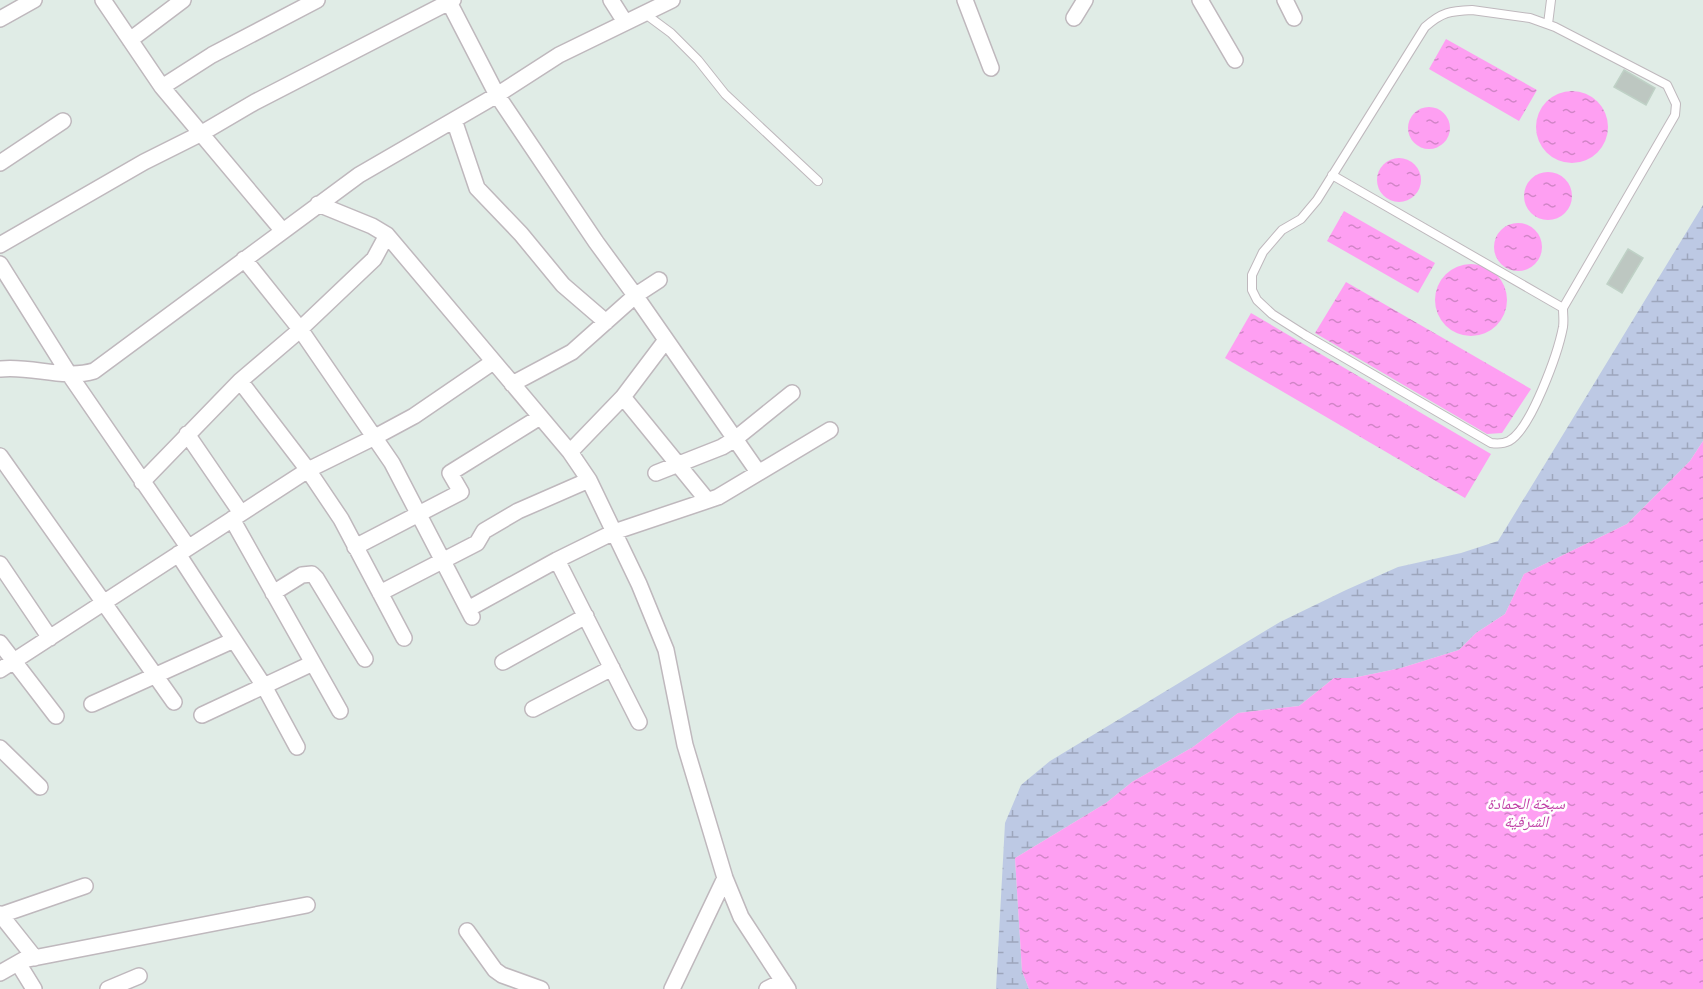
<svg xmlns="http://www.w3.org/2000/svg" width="1703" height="989" font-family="'PT Sans Narrow','Noto Naskh Arabic',sans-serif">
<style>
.wetland{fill:url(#wetland-marsh)}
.water{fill:url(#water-ripples)}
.building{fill:#bdc7c1;stroke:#bfd1c6;stroke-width:1.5}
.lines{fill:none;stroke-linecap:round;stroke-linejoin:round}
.service-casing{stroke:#bfb8bd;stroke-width:10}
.minor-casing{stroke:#bfb8bd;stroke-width:18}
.service{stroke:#fff;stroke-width:8}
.minor{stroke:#fff;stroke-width:15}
.labels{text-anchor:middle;stroke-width:5;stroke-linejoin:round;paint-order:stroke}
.water-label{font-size:16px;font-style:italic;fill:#c142a7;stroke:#fff}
</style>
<defs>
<pattern id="wetland-marsh" width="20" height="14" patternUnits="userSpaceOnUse" patternTransform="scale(1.5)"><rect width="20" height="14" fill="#bdc9e4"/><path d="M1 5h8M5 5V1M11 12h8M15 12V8" fill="none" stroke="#9da6bc"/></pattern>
<pattern id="water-ripples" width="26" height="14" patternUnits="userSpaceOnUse" patternTransform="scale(1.5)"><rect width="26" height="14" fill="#fe9ff2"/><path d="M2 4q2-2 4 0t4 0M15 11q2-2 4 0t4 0" fill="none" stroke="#d185c7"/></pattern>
</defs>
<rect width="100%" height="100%" fill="#e0ece6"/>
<path class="wetland" d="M 1703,205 L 1703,441 L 1690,461 L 1627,524 L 1524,574 L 1505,614 L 1476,633 L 1459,650 L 1401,668 L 1353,678 L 1334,678 L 1299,706 L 1238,713 L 1193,747 L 1132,782 L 1106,803 L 1015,858 L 1022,971 L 1029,989 L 996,989 L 1005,823 L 1021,785 L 1050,761 L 1280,622 L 1346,590 L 1398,567 L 1461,553 L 1498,541 Z"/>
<path class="water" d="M 1446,39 L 1537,90 L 1519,121 L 1429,69 Z
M1536 127a36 36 0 1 1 72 0a36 36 0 1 1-72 0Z
M1408 128a21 21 0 1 1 42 0a21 21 0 1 1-42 0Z
M1377 180a22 22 0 1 1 44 0a22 22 0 1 1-44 0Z
M1524 196a24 24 0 1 1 48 0a24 24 0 1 1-48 0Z
M 1344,211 L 1435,263 L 1418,293 L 1327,241 Z
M1494 247a24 24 0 1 1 48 0a24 24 0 1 1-48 0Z
M1435 300a36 36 0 1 1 72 0a36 36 0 1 1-72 0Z
M 1346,282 L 1531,389 L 1502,433 L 1487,434 L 1315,333 Z
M 1251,313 L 1491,454 L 1465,498 L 1225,358 Z
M 1703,441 L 1703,989 L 1029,989 L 1022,971 L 1015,858 L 1106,803 L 1132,782 L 1193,747 L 1238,713 L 1299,706 L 1334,678 L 1353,678 L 1401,668 L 1459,650 L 1476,633 L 1505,614 L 1524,574 L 1627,524 L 1690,461 Z"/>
<path class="building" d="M 1624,70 L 1655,88 L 1646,105 L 1614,87 Z
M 1628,249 L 1643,258 L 1622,293 L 1607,284 Z"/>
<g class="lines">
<defs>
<path id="service" d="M 1472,10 L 1530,18 L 1555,27 L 1667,85 L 1676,104 L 1675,115 L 1563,308 C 1563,315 1564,321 1563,327 C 1558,353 1531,429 1509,441 C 1503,444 1498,444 1491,443 L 1305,335 L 1272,314 L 1257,300 L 1252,290 L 1252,275 L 1263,252 L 1282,230 L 1301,219 L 1317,200 L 1425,27 C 1442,12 1450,11 1472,10 Z
M 644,13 L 671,33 L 698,60 L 725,94 L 818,181
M 1548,24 L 1551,0
M 1332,175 L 1563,308"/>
<path id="minor" d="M 103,0 L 162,87 L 282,230
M 611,0 L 625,22
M 965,0 L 991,68
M 1200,0 L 1235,60
M 1285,0 L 1294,18
M 449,2 L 497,95 L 596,242 L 637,298 L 758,472
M 1074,18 L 1085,0
M 0,19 L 34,0
M 130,40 L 183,0
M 162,87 L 212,55 L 317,0
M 454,120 L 477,188 L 521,234 L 563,285 L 606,322
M 0,163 L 63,121
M 318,204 L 372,226 L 387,235 L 570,452 L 589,480 L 639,584 L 666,650 L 685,745 L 725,878 L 741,917 L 788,989
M 0,245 L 144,162 L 202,133 L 255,102 L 453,0
M 244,259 L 300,329 L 392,463 L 472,617
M 0,264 L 69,374 L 188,547
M 0,369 C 31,365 63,380 94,371 L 359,175 L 497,95 L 559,55 L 672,0
M 240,381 L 308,470 L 341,519 L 404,638
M 512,384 L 572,352 L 636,295 L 659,280
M 623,397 L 707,500
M 187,434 L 241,513
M 570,452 L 623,397 L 666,340
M 0,456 L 174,702
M 656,473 L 722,447 L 735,439 L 792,393
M 142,482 L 240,381 L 294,335 L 374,259 L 387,235
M 232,519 L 340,711
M 355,547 L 461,492 L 450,473 L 540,417
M 178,554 L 264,686 L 297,747
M 557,560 L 639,722
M 0,564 L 50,638
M 273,593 L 302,575 L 312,574 L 316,578 L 365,659
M 380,593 L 477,543 L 484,531 L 518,511 L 589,480
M 468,609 L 557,560 L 614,532 L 718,497 L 830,430
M 0,643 L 56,716
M 503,662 L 586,616
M 0,670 L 308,470 L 375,437 L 414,416 L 493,362
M 92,704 L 234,640
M 533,709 L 612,668
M 202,715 L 313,663
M 0,748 L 40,787
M 0,914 L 35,958
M 1,915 L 85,886
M 467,931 L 495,970 L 502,975 L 541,989
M 18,963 L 34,989
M 0,973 L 23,960 L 307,905
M 108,989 L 139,976
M 672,989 L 725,878
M 767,989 L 783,981"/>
</defs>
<use href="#service" class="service-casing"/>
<use href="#minor" class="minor-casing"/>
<use href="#service" class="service"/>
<use href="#minor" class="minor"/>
</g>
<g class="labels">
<g class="water-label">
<text x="1526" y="809">سبخة الحمادة<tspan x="1526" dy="18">الشرقية</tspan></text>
</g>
</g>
</svg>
